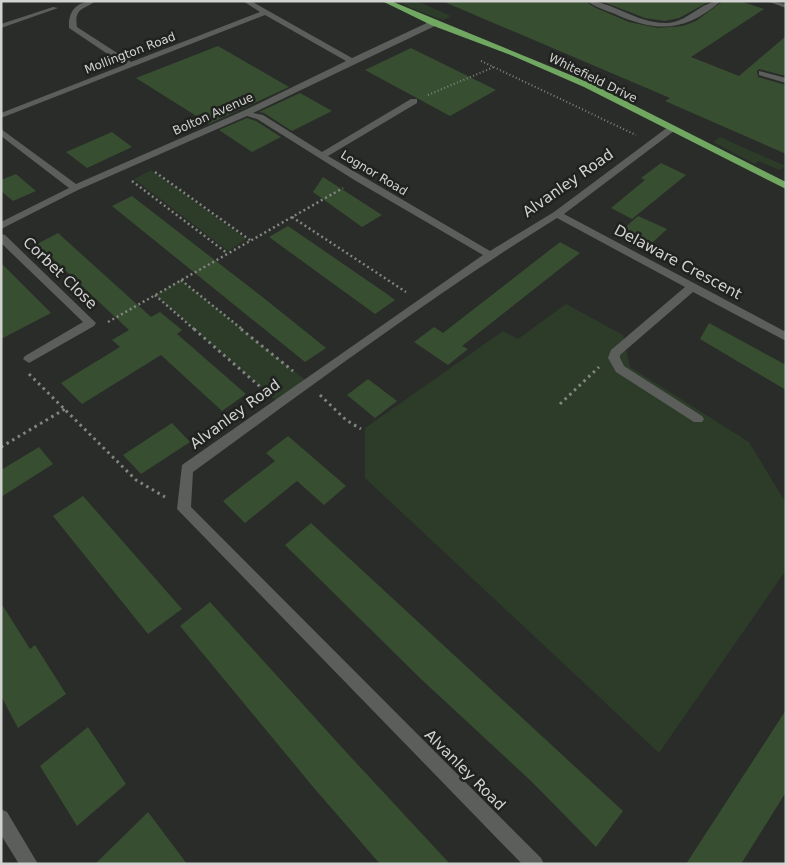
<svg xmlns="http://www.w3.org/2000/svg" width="787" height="865" font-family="'DejaVu Sans',sans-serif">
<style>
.green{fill:#2c3c28}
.building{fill:#374e31}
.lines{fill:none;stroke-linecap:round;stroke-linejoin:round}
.path-far2{stroke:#838582;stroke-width:2;stroke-dasharray:1 2.5;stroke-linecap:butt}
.path-far1{stroke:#838582;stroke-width:2.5;stroke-dasharray:2 3;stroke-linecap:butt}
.path{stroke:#838582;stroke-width:3;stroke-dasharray:2.5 4;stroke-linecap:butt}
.minor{fill:#5c5e5b;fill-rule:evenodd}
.major{fill:#70a761;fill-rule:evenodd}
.labels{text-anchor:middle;stroke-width:5;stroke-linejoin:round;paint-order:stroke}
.far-street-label{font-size:12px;fill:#d2d3d1;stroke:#202220}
.street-label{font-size:15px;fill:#d2d3d1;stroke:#202220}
</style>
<rect width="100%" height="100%" fill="#2a2c29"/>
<path class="green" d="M 399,1 L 417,1 L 451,16 L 443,20 L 411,8 Z
M 720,137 L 785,166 L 780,170 L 758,161 L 755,164 L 713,142 Z
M 151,170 L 246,239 L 228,251 L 134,179 Z
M 181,280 L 308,382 L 279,403 L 155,295 Z
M 566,304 L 623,335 L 630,367 L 749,442 L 786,503 L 786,570 L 659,753 L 365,478 L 365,428 L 503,331 L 518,339 Z"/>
<path class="building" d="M 442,1 L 585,1 L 596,8 L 629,22 L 658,28 L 683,26 L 696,21 L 723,1 L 740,1 L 764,9 L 691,57 L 739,76 L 786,36 L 786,76 L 759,69 L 757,71 L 758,77 L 786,85 L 786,154 L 665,101 L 670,98 Z
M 601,1 L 710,1 L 679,18 L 665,21 L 645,18 Z
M 218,46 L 289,87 L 209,124 L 136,78 Z
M 411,48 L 496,90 L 450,116 L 365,70 Z
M 300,93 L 332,111 L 292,131 L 264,113 L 259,112 Z
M 247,118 L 256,121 L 281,137 L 252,152 L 219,130 Z
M 112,132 L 132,147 L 87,168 L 66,152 Z
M 661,163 L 686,175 L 632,219 L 611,208 L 645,180 L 641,178 Z
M 16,174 L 36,191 L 13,201 L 1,191 L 1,180 Z
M 323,177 L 382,215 L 362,227 L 313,192 Z
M 132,196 L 265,299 L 326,348 L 305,362 L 112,206 Z
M 638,216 L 667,229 L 650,245 L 621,231 Z
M 288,226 L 387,294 L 395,300 L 375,314 L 269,237 Z
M 58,233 L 151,317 L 160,312 L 182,330 L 177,334 L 246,394 L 222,411 L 161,355 L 82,404 L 61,383 L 120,347 L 112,340 L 129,330 L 37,244 Z
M 560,242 L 580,253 L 462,346 L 468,349 L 448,365 L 414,342 L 434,327 L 443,333 Z
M 1,263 L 51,313 L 1,339 Z
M 709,323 L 786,365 L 786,390 L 700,339 Z
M 368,379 L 397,401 L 375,418 L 347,395 Z
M 172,423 L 190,442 L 141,474 L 123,455 Z
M 288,436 L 346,486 L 324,505 L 297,481 L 245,523 L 223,501 L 275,461 L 266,453 Z
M 39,447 L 53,464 L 1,497 L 1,470 Z
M 83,496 L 182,609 L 148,634 L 53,516 Z
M 311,523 L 623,811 L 596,847 L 532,782 L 421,679 L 285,545 Z
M 210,602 L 347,753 L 450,864 L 380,864 L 314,788 L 180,626 Z
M 1,603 L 30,649 L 35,645 L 66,694 L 18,728 L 1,696 Z
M 786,710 L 786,792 L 741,864 L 686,864 Z
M 88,727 L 126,784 L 77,826 L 40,766 Z
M 148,812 L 187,864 L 95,864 L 138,822 Z"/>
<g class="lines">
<path class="path-far2" d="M 481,61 L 636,135
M 428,95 L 494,67"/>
<path class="path-far1" d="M 155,172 L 250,240
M 132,181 L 227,253
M 292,217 L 406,292
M 181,280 L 243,330
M 155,295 L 195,330
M 108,322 L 343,188"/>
<path class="path" d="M 194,329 L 265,391
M 241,329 L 293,371
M 29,374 L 136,480 L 165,497
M 320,395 L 346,420 L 361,429
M 560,404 L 599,367
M 1,447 L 65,409"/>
<path class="minor" d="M 96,1 C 83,10 74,8 77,27 L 131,62 L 260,12 L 243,1 L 251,1 L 352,58 L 431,21 L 437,21 L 437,25 L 253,113 L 263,115 L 322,152 L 411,99 L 417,99 L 417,103 L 328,156 L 490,251 L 554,212 L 668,127 L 674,127 L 674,131 L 564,214 L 786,332 L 786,341 L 693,292 L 620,355 L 620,358 L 624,366 L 702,416 L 704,419 L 702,422 L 694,422 L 616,372 L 608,358 L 611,350 L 685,287 L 557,218 C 431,296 313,385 193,472 L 191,507 L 541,858 L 544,864 L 522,864 L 177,509 L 182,465 L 483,255 L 356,181 L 257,119 L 247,116 L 78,190 L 1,229 L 1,222 L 69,188 L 1,136 L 1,129 L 76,184 L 243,111 L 346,61 L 265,15 L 1,118 L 1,113 L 124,65 L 69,28 C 68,9 78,1 96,1 Z
M 587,1 C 612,1 636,23 665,23 C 687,24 700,1 721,1 C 685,32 657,33 615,14 C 605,10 595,7 587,1 Z
M 769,1 L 786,4 L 786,8 L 770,2 Z
M 53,7 L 58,8 L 1,28 L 1,24 Z
M 759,71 L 786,78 L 786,83 L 759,75 Z
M 1,234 L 5,235 L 96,323 L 94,326 L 29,363 L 23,359 L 25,356 L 83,322 L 1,243 Z
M 1,809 L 7,812 L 38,864 L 19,864 L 1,835 Z"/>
<path class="major" d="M 382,1 L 391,1 L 590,83 L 786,182 L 786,189 L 584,87 L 513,56 L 431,25 Z"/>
</g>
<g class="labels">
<g class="far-street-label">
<text transform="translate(130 53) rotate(-21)" y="4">Mollington Road</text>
<text transform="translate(593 78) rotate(26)" y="4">Whitefield Drive</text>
<text transform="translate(213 114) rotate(-24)" y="4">Bolton Avenue</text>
<text transform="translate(374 173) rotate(31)" y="4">Lognor Road</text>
</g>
<g class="street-label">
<text transform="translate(568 183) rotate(-35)" y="5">Alvanley Road</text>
<text transform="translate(678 262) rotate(28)" y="5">Delaware Crescent</text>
<text transform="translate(60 273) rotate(44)" y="5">Corbet Close</text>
<text transform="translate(235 414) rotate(-36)" y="5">Alvanley Road</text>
<text transform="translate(465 770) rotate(45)" y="5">Alvanley Road</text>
</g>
</g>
<rect width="787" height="865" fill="none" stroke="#d2d3d1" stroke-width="5"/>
</svg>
